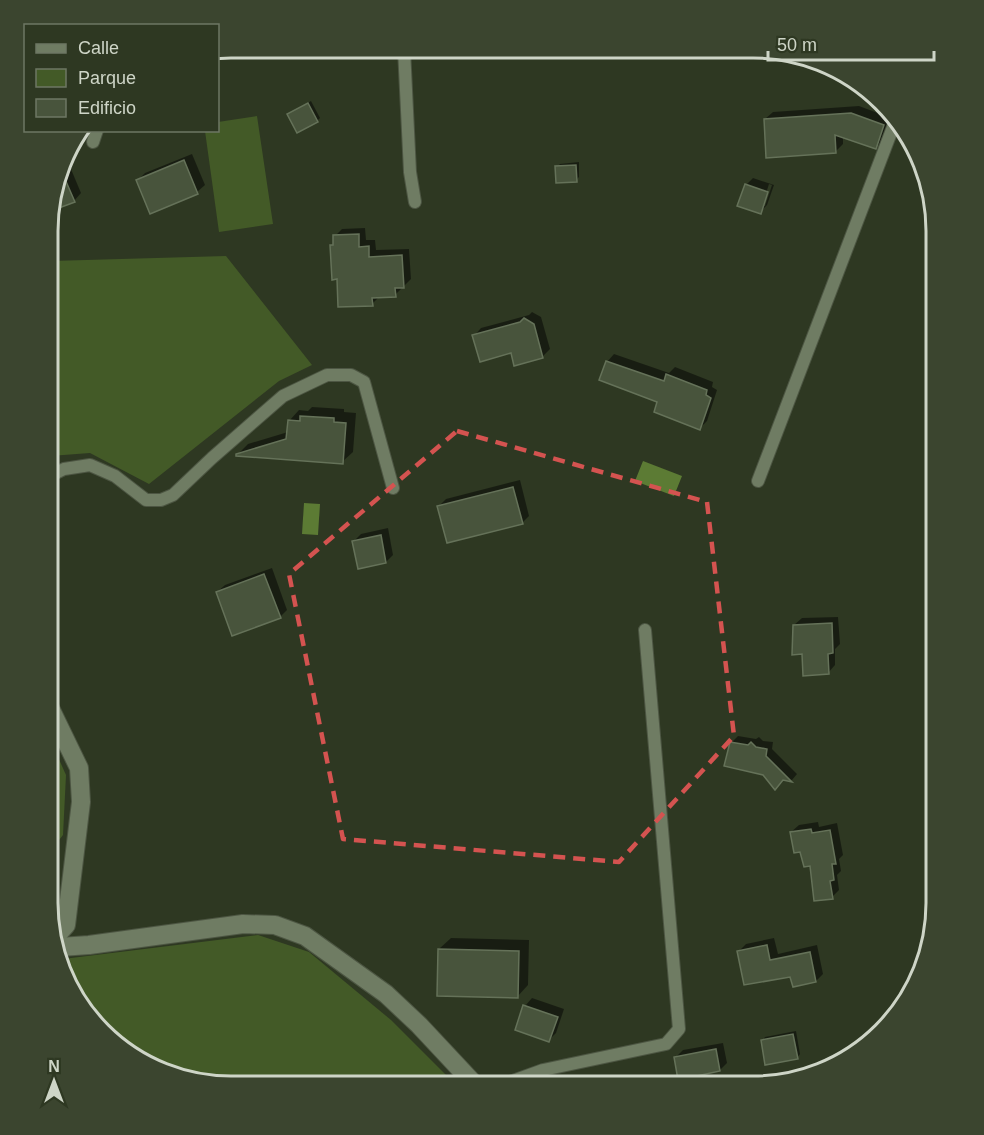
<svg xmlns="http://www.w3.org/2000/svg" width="984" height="1135" font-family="Arial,sans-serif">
<rect width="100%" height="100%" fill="#2e3822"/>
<g fill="#435a27">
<path d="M257,116L273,224L219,232L205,131L218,130V122Z"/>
<path d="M226,256L312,365L279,381L149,484L90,453L50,456L51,261Z"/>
<path d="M49,737L66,775L63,835L48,854Z"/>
<path d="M258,935L309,952L391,1020L458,1087H220L140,1062L73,995L63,959Z"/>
</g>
<g fill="#5c7b34">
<path d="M643,461L682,476L674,496L635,481Z"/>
<path d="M304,503L320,504L318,535L302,534Z"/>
</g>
<g fill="#0007" fill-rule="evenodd">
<path d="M321,48H344L322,53Z"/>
<path d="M311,101L320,118L317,121L289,114Z"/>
<path d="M859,106L891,118L883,140L875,148L843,136V144L836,151L765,119L773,112Z"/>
<path d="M192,154L205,185L197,192L151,212L138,180L145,173Z"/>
<path d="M68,162L81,193L74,201L51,196L64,163Z"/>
<path d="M579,162V177L576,180L557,167L560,164Z"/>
<path d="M753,178L774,185L767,205L760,212L746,185ZM769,184L772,185L765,206H762Z"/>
<path d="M365,228L366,240H375L376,250L409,249L411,279L395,295L380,296L372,304L338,278L331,246L335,242V236L342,229Z"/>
<path d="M532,312L541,317L550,349L543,356L512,351L474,336L481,328L529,315Z"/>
<path d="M614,354L669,373L675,367L713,382L712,387L717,390L707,421L700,428L659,401L607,362Z"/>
<path d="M312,407L344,409V412L356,413L353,452L342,462L238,454L248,444L288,432L289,421L299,410L308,411Z"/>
<path d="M520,480L529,516L522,523L439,506L446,499Z"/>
<path d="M388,528L393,555L386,562L354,541L361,534Z"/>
<path d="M272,568L287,610L280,617L217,592L225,585Z"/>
<path d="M838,617L840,644L835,649V665L828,673L804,653L794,625L802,618Z"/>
<path d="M738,736L756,739L759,737L763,741L773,742L772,749L797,774L792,780L764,774L731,743Z"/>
<path d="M818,822L819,827L837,823L843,855L839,859L841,871L837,875L839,890L832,897L791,832L799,825Z"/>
<path d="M451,938L529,940L528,985L517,997L439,949Z"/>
<path d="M774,938L778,954L817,945L823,974L816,981L739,951L746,944Z"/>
<path d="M532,998L564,1009L556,1033L549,1040L517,1029L525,1006Z"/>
<path d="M796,1031L800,1054L797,1058L762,1041L765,1037Z"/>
<path d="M723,1043L727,1063L720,1070L675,1058L683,1050Z"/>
</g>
<g fill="#48543c" stroke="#657259" stroke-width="1.5">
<path d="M308,103L318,122L297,133L287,114Z"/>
<path d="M851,113L884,125L876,149L835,135L836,153L766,158L764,119Z"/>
<path d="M184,160L198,194L150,214L136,180Z"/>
<path d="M576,165L577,182L556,183L555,166Z"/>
<path d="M61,170L75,202L51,211V196Z"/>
<path d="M745,184L768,192L761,214L737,206Z"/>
<path d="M359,234V247L369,246V257L402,255L404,288H395L396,297L372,298L373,306L338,307L337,279L332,280L330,245H333V235Z"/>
<path d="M524,318L534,324L543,358L514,366L511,353L480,362L472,335L520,322Z"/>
<path d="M606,361L664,381L666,374L707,390L706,395L711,398L700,430L654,412L657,402L599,380Z"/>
<path d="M300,416L334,418V422L346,423L343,464L236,456V454L286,439L288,420L300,421Z"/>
<path d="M513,487L523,524L447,543L437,506Z"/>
<path d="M381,535L386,563L358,569L352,541Z"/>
<path d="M264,574L281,618L232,636L216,592Z"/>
<path d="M832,623L833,653L828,654L829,674L803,676L802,654L792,655L793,625Z"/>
<path d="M730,742L748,745L751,742L756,747L767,749L766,756L792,782L783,780L775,790L763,775L724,766Z"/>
<path d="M811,829L812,833L830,830L836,864H832L834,880L830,881L833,899L814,901L810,866L804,867L800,852L794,853L790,832Z"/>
<path d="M767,945L770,960L810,952L816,982L793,987L790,977L744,985L737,951Z"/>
<path d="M438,949L519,951L518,998L437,996Z"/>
<path d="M523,1005L558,1017L549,1042L515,1030Z"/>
<path d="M793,1034L798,1059L765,1065L761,1040Z"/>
<path d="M716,1049L720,1071L678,1080L674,1057Z"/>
</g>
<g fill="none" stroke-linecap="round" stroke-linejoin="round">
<g stroke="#4d5643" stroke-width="14">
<g id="lane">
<path d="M404,49L410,172L415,202"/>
<path d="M93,142L97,130"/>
<path d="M50,476L64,469L90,465L115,476L146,500H161L173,495L212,458L283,396L327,375H351L364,382L393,488"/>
<path d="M758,481L895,122"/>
<path d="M496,1087L543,1070L666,1044L679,1029L645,630"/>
</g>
</g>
<g stroke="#4d5643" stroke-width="20">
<g id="street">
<path d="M49,706L79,768L81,802L66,925L57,935"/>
<path d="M60,947L89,945L243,924L275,925L305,936L386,994L419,1025L477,1087"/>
</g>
</g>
<use href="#lane" stroke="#6f7c63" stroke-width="12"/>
<use href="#street" stroke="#6f7c63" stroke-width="18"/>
</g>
<path fill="none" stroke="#d45350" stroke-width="4.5" stroke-dasharray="12 8" stroke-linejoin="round" d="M457,431L707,502L734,736L619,862L343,839L289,574Z"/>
<path d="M0 0H984V1135H0ZM231 58H753A173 173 0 0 1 926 231V903A173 173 0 0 1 753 1076H231A173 173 0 0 1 58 903V231A173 173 0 0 1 231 58Z" fill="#3b452f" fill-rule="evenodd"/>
<path fill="none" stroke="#ced5c7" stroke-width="3" d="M231 58H753A173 173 0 0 1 926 231V903A173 173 0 0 1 753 1076H231A173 173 0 0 1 58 903V231A173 173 0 0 1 231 58Z"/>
<rect x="24" y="24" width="195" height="108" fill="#2e3822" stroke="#6e7764" stroke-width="1.5"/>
<rect x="36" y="44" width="30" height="9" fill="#6f7c63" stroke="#6e7764" stroke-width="1.5"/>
<text x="78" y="54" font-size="18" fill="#ced5c7">Calle</text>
<rect x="36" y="69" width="30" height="18" fill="#435a27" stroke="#6e7764" stroke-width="1.5"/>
<text x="78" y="84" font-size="18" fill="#ced5c7">Parque</text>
<rect x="36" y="99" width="30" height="18" fill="#48543c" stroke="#6e7764" stroke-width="1.5"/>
<text x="78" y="114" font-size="18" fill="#ced5c7">Edificio</text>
<g transform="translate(54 1081)" stroke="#2e3822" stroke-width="4.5" paint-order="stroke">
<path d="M0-4.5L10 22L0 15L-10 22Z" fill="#ced5c7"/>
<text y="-9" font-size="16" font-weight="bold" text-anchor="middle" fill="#ced5c7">N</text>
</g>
<path d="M768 51v9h166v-9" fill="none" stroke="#ced5c7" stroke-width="3"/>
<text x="777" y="51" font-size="18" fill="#ced5c7" stroke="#2e3822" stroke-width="4.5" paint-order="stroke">50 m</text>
</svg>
